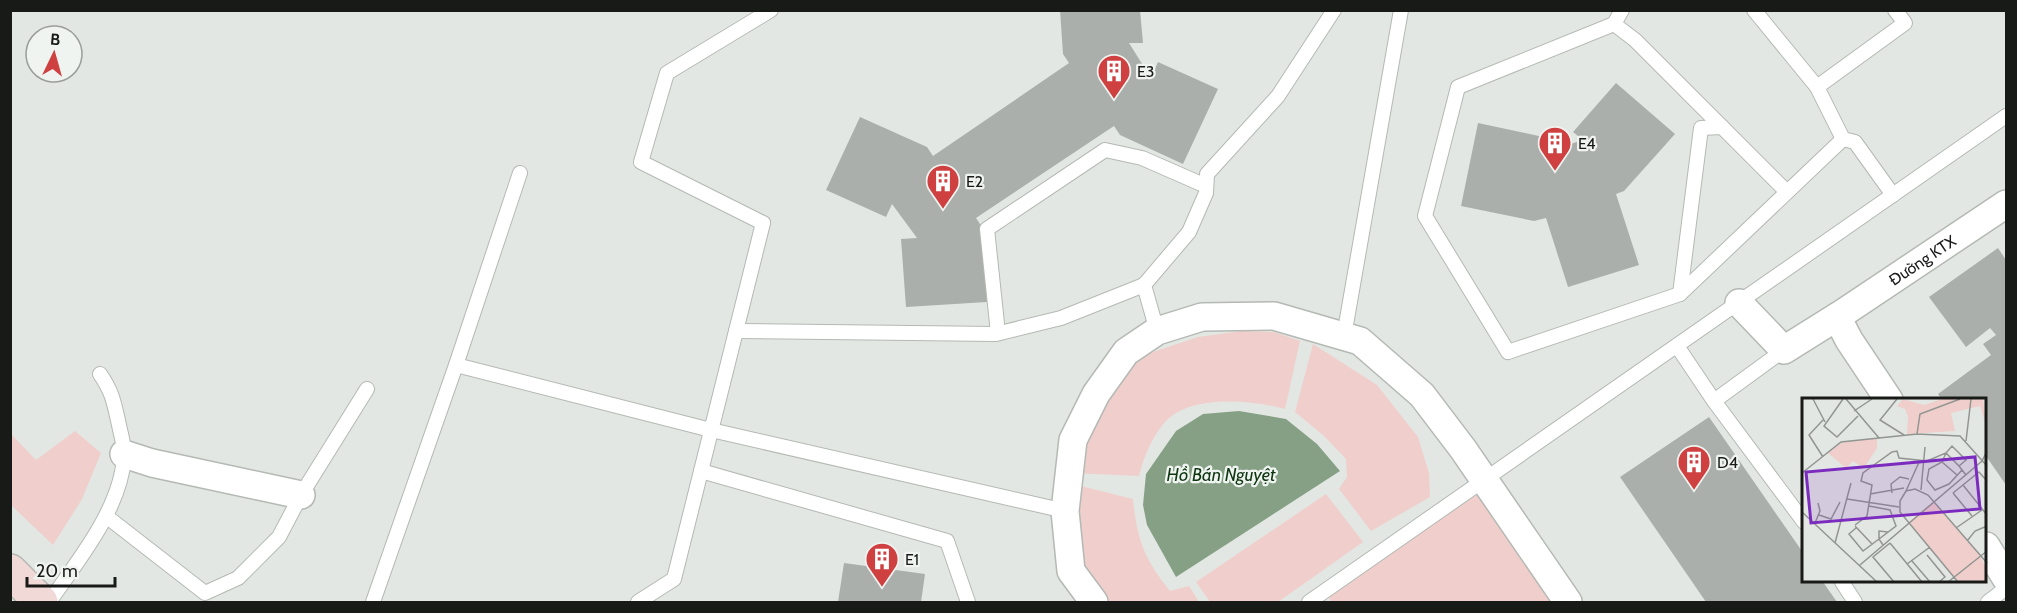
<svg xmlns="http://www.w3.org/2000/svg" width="2017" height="613" font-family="Cabin,sans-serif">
<rect width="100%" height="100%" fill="#e3e7e3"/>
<g fill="#f0cecb">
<path d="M1242,331L1274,332L1300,341L1285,409C1253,400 1190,394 1165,422C1152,437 1144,456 1139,476L1071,473L1113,376L1153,352L1198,337Z"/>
<path d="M1313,344L1377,385L1418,437L1429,473L1430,497L1371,531L1339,489L1347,477L1346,459L1324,436L1295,412Z"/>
<path d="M75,431L101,453L82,499L53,545L11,505V434L36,460Z"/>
<path d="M1077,485L1133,499C1137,539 1144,559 1170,591L1189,586L1199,602H1106L1075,558Z"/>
<path d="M1473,489L1552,602H1332L1326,594Z"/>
<path d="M1326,494L1363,542L1278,602H1210L1196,582Z"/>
</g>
<path fill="#86a086" d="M1239,411L1286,419L1317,444L1340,471L1176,577L1147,525L1143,505L1146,474L1176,431L1203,414Z"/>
<g fill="#abafab">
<path d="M1060,10H1140L1143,43H1129L1151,78L1158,62L1218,89L1183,164L1120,135L1114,126L976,218L982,227L987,302L906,307L901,239L917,238L892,204L886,217L826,190L860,117L927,147L933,156L1069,63L1063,54Z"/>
<path d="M1616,83L1675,134L1624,191L1616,194L1639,265L1568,287L1546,218L1534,221L1461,206L1478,123L1548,138L1545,152L1583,140L1573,132Z"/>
<path d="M1998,248L2006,260V485L1986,456V400H1942L1938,394L1991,355L1983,344L1996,335L1990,328L1966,347L1929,297Z"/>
<path d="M1709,417L1804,554V582H1823L1837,602H1706L1620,477Z"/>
<path d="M844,563L925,574L921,602H838Z"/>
</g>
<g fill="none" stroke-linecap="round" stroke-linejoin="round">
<g stroke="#b4b9b4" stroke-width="16">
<g id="lane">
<path d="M1622,10L1614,24L1458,87L1425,216L1508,352L1680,294L1843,139"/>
<path d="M1754,10L1817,87"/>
<path d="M1614,24L1635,40L1786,191"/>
<path d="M1893,195L1855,142L1843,139L1817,87L1905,23L1895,10"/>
<path d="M1680,294L1701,128L1722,127"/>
<path d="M736,331L996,334L1061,318L1144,285"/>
<path d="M1157,331L1144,285L1189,232L1206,193L1207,174L1278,96L1334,10"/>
<path d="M998,333L987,229L1105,150L1142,158L1206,186"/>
<path d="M1344,336L1401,10"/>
<path d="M1677,346L1714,401L1804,522"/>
<path d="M456,365L711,430L1065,511"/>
<path d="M1714,401L1784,350"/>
<path d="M701,471L947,541L968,602"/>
<path d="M106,516L205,593L238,578L279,537L301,495L367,389"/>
<path d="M1842,582L1855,602"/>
<path d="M49,602C78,561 121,508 124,457C125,447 121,435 119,425C114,403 113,393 100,374"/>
<path d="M373,602L456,365L520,173"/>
<path d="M638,602L674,579L763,223L641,162L667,73L771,10"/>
<path d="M1309,602L2006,116"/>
<path d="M1988,602L2006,588"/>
</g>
</g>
<g stroke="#b4b9b4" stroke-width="30">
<g id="street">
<path id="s1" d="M1739,303L1784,350L1843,313L2006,204"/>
<path d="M1837,317L1849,340L1889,400"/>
<path d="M124,454L152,463L301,495"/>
<path d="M1986,546L2006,578"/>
<path d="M1094,602L1071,571L1065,511L1073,440L1096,394L1126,352L1157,331L1202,317L1274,316L1360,341L1422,395L1463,449L1568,602"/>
</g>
</g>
<g stroke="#b4b9b4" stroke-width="36">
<path id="secondary" d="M10,571L41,602"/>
</g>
<use href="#lane" stroke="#fff" stroke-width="14"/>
<use href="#street" stroke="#fff" stroke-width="27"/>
<use href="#secondary" stroke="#f1d9d7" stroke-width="33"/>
</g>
<defs>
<g id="building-pin" transform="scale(1.725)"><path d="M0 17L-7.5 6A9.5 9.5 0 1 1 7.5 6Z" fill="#cf4041" stroke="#f0f4f0"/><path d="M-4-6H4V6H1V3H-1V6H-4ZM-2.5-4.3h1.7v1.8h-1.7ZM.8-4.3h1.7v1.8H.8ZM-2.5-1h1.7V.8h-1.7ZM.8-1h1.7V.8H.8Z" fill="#fff"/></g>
</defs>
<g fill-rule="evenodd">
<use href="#building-pin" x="1114" y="71"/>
<use href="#building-pin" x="1555" y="143"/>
<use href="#building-pin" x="943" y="181"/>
<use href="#building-pin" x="1694" y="462"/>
<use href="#building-pin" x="882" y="559"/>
</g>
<g text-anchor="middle" stroke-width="4.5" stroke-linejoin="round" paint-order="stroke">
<g font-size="16" fill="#181a18" stroke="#f0f4f0" text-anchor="start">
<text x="1137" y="77">E3</text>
<text x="1578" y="149">E4</text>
<text x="966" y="187">E2</text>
<text x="1717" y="468">D4</text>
<text x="905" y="565">E1</text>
</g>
<g font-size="16" fill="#181a18" stroke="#f0f4f0">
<text dy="6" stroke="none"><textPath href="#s1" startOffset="230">Đường KTX</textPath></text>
</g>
<g font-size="18" font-style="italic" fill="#0d3611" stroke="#f0f4f0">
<text x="1221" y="481">Hồ Bán Nguyệt</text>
</g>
</g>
<g transform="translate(1802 398)">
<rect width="184" height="184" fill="#e3e7e3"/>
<path d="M101,1L122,7L140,1H181L184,27L178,8L149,15L153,33L105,36L106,18L103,11L95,8ZM75,40V50L62,70L51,63L44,70L26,55L39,45ZM131,104L178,158L184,170V184H159L152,179L107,124Z" fill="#f0cecb"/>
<path fill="none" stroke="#929592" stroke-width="1.5" d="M11,1L23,24M41,1L22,28L35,39L56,18M44,1L77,40M95,1L78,22L102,37M52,13L70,1M115,36L118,16L158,1M164,43L169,1M21,59L7,37L21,22M140,64L155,77M157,68L144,55L140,64L127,71L125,82L133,92L147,86L160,72M0,75L39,44L115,36L158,38L185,68M161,87L185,117M119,92L123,49M104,93L118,62M90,95L89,86L98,79L107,81M151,95L177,74L185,83M151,95L170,118M68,96L102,90M45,101L97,109M67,108L88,112L94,128L77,141V133L86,134M0,114L75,184M17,117L29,121L38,104M13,125L18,113L16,105M53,127L65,118L70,87L59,83L61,75L90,54L95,53L97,60L125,63L144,55L150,48L164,62L157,68L164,77M53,128L70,146M54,130L47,136L61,153L77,141L81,147M154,130L180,112M165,143L173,133L185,128M33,145L49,85M88,145L71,159L92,184M88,145L120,184M125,157L143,179L137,184M110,163L128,184M105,166L128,149M58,167L180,63L185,53M146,184L185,153M156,184L98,114V103L104,93L113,91L126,97L185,165"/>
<path fill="#7b2cbf" fill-opacity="0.15" stroke="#7b2cbf" stroke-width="3" d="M173,59L178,111L9,125L4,74Z"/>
<rect width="184" height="184" fill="none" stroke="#181a18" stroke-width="3"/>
</g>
<rect width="2017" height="613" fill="none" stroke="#181a18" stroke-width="24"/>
<g transform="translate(54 54) rotate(5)"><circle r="28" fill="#f0f4f0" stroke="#9a9d9a" stroke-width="1.5"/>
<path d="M0-4.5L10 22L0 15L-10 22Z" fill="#cf4041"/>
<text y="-9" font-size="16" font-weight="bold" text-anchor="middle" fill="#181a18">B</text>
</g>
<path d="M27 577v9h88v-9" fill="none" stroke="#181a18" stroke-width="3"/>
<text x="36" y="577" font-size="18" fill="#181a18" stroke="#f0f4f0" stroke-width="4.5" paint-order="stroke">20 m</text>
</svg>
